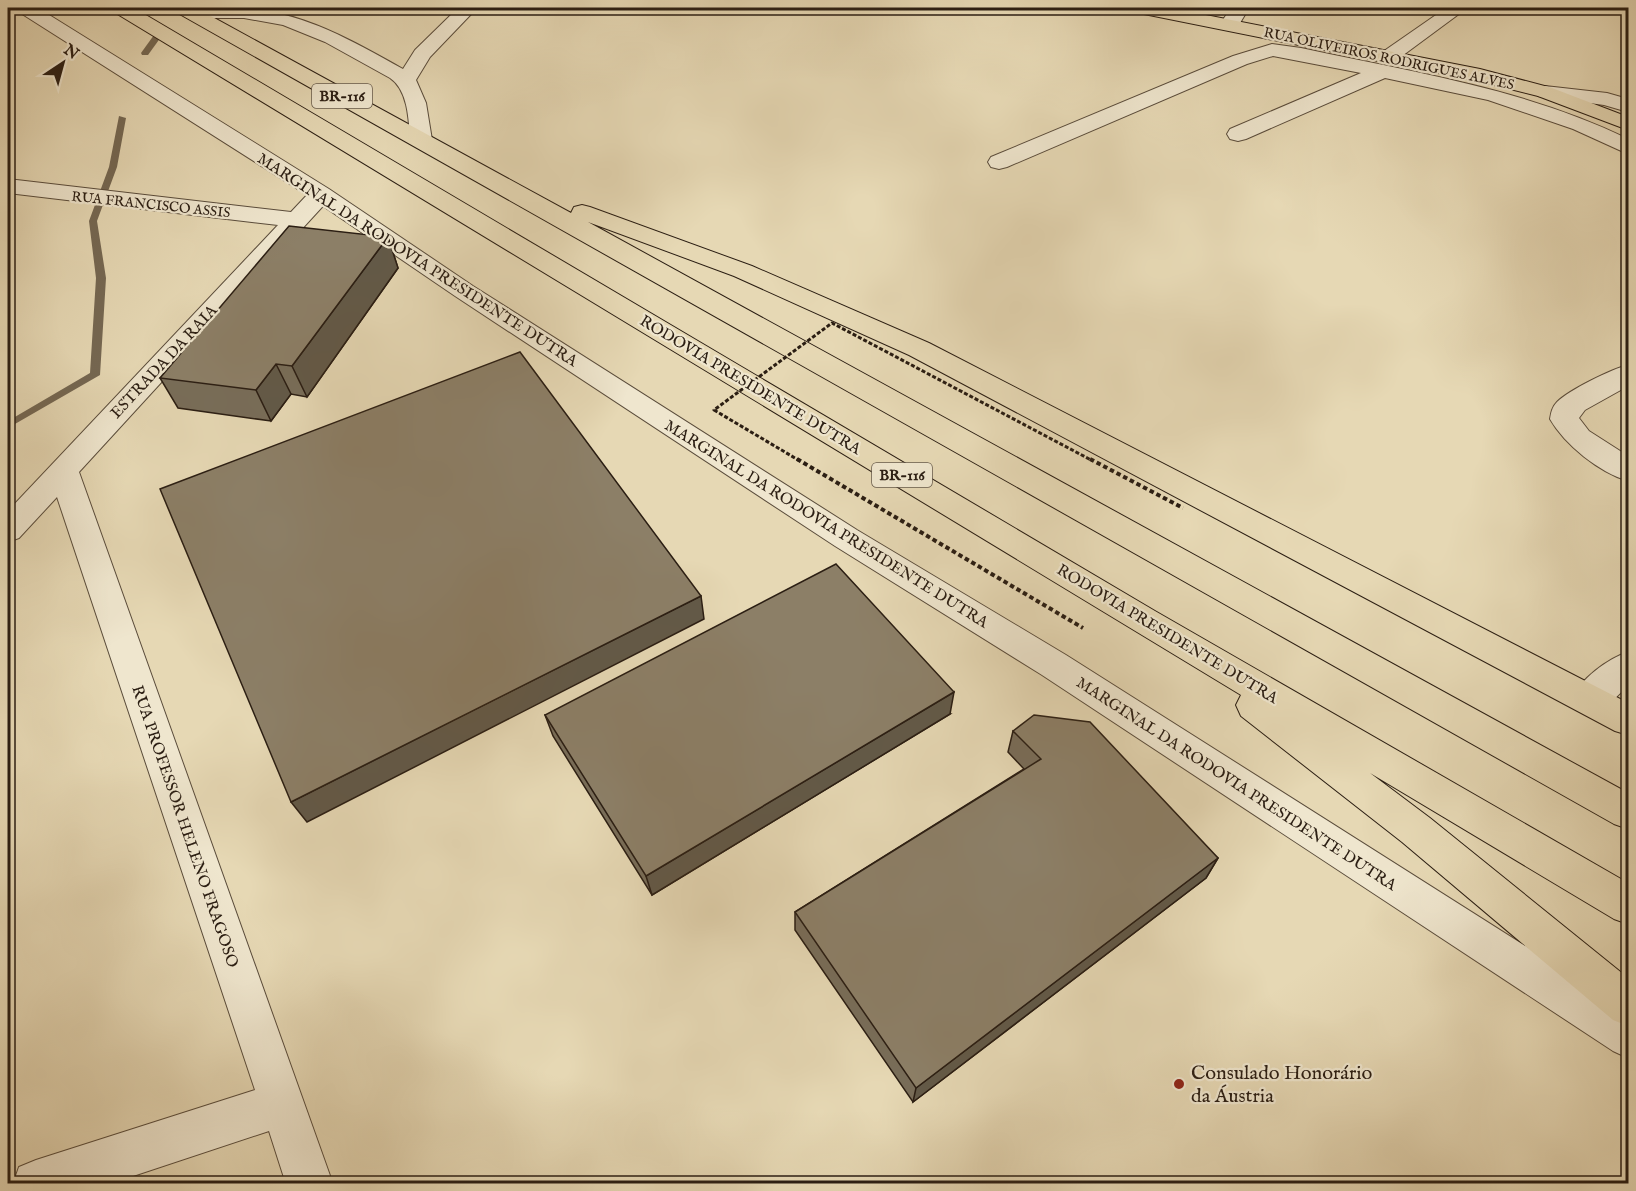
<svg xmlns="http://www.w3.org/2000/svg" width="1636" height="1191" font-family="'IM FELL English',serif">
<rect width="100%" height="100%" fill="#e6d8b4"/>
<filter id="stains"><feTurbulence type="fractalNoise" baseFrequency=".00333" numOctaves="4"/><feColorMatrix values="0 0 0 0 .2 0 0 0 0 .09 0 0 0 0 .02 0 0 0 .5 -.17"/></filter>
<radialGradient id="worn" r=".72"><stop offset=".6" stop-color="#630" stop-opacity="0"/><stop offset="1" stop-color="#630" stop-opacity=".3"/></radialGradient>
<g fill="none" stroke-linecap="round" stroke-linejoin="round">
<g fill="#756853" fill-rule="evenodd">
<path d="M154,35L161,37L148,55H142L141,53Z"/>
<path d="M119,116L126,118L117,167L97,221L106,278L100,375L8,428V421L90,373L96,278L89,221L109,167Z"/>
</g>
<g stroke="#5a4c3b" stroke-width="2">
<g id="minor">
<path d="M17,8H38L329,189L473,286L857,530L1066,655L1628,1011V1058L1613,1051L1042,675L835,546L455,296L323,206L79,472L333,1184H286L269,1131L109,1184H13L19,1167L36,1160L255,1090L57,497L19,538L8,542V511L278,225L8,193V179L291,212L307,195L19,12Z"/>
<path d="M194,8C281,1 330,28 403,69L415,50L458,8H477L430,57L416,80L426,103L432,140L429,145L421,147L413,145L410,140C409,120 408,90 390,78L325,42L283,25L244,18H187L184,14L187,10Z"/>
<path d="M1231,8H1249L1237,28H1223L1220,24Z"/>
<path d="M1446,8H1467L1398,59H1384L1381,55L1384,51Z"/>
<path d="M1272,44L1301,48C1412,72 1526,89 1628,139V154L1573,129L1488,100L1385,78L1246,139L1238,141L1230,139L1227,134L1230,129L1361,73L1273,56L1247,64L1007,167L999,169L991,167L988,162L991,157L1233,56Z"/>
<path d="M1545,86L1607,93L1628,99V112L1604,105L1538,96L1535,92L1538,88Z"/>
<path d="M1628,365V386L1585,410L1579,418L1589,431L1628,456V481C1599,472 1565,445 1550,419C1551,413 1552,407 1557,402C1569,390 1612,369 1628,365Z"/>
<path d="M1628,652V686C1611,701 1601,718 1576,709L1571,699C1581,679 1607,659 1628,652Z"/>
</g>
</g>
<g stroke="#2b1e13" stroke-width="2">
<path id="major" d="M1135,8H1170L1480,69L1552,88L1628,117V130L1538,96L1478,81L1144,14L1137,12Z"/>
</g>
<g stroke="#2b1e13" stroke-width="2">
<g id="highway">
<path d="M112,8H134L1155,611L1628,883V924L1614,919L1370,773L1430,818L1628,978V1026L1613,1020L1402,842L1241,716L1236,705L1241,695L114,12Z"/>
<path d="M174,8H196L571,213L574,207L582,205L590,207L752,266L929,343L1628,703V735L1615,731L909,355L734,276L588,222L1628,793V829L1614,824L176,12Z"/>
</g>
</g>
<use href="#minor" fill="#efe6ce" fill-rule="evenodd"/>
<use href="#major" fill="#e6d8b4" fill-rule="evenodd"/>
<use href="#highway" fill="#e6d8b4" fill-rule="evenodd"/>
<path stroke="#2b1e13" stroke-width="3" stroke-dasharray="4 2" stroke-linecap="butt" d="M800,461L714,410L832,323L1093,461"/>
<g stroke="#2b1e13" stroke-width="4" stroke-dasharray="4.5 3" stroke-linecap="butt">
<path d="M797,459L1083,628"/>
<path d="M1090,459L1183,508"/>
</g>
</g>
<g fill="#786d59" stroke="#2b1e13" stroke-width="1.5">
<path d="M388,237L398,268L307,397L291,394L271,421L178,408L160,378Z"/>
<path d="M950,714L652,895L553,736L545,715Z"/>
<path d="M1013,731L1218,858L1206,878L913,1102L795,930V912L1024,769L1008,752Z"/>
</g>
<g fill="#625948" stroke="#2b1e13" stroke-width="1.5">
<path d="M388,237L398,268L307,397L292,366Z"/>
<path d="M276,364L291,394L271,421L256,390Z"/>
<path d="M701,596L704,619L307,822L291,802Z"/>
<path d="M954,692L950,714L652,895L646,876Z"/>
<path d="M1218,858L1206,878L913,1102L916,1088Z"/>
</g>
<g fill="#8c7f67" stroke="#2b1e13" stroke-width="1.5">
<path d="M289,226L388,237L292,366L276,364L256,390L160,378Z"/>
<path d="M520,352L701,596L291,802L160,489Z"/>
<path d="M836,564L954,692L646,876L545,715Z"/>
<path d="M1034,715L1090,722L1218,858L916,1088L795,912L1041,759L1013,731Z"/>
</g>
<circle fill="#8f2418" stroke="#efe6ce" stroke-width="2" cx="1179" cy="1084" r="6"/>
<g text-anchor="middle" stroke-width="4.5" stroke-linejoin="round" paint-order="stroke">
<g font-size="14" fill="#2b1e13" stroke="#efe6ce">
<text transform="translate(1389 58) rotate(12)" y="5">RUA OLIVEIROS RODRIGUES ALVES</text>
<text transform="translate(151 204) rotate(6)" y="5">RUA FRANCISCO ASSIS</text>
</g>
<g fill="#efe6ce" stroke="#665a4b" stroke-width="1.5">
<rect x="312" y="84" width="60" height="24" rx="4.5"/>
<rect x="872" y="463" width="60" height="24" rx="4.5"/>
</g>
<g font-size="15" font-weight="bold" fill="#2b1e13">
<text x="342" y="101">BR-116</text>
<text x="902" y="480">BR-116</text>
</g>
<g font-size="16" fill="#2b1e13" stroke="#efe6ce">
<text transform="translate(418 259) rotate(33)" y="6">MARGINAL DA RODOVIA PRESIDENTE DUTRA</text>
<text transform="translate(163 361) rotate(-47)" y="6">ESTRADA DA RAIA</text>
<text transform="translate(751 384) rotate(31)" y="6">RODOVIA PRESIDENTE DUTRA</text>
<text transform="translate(827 523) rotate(32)" y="6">MARGINAL DA RODOVIA PRESIDENTE DUTRA</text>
<text transform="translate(1168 633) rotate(31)" y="6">RODOVIA PRESIDENTE DUTRA</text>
<text transform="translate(1237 783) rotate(33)" y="6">MARGINAL DA RODOVIA PRESIDENTE DUTRA</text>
<text transform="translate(186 826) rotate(71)" y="6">RUA PROFESSOR HELENO FRAGOSO</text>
</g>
<g font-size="20" fill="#2b1e13" stroke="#efe6ce" text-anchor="start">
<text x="1191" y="1079">Consulado Honorário<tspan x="1191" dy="23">da Áustria</tspan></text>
</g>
</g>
<rect width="1636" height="1191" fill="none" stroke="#e6d8b4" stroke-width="30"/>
<rect x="9" y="9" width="1618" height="1173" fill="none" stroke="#2b1e13" stroke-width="3"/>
<rect x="15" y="15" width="1606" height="1161" fill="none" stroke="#2b1e13" stroke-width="1.5"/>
<g transform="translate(63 63) rotate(36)" stroke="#efe6ce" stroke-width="4.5" paint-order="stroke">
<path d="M0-4.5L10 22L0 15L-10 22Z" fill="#2b1e13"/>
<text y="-9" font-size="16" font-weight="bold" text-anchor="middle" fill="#2b1e13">N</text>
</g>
<rect width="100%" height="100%" filter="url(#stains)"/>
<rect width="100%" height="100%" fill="url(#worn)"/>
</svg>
